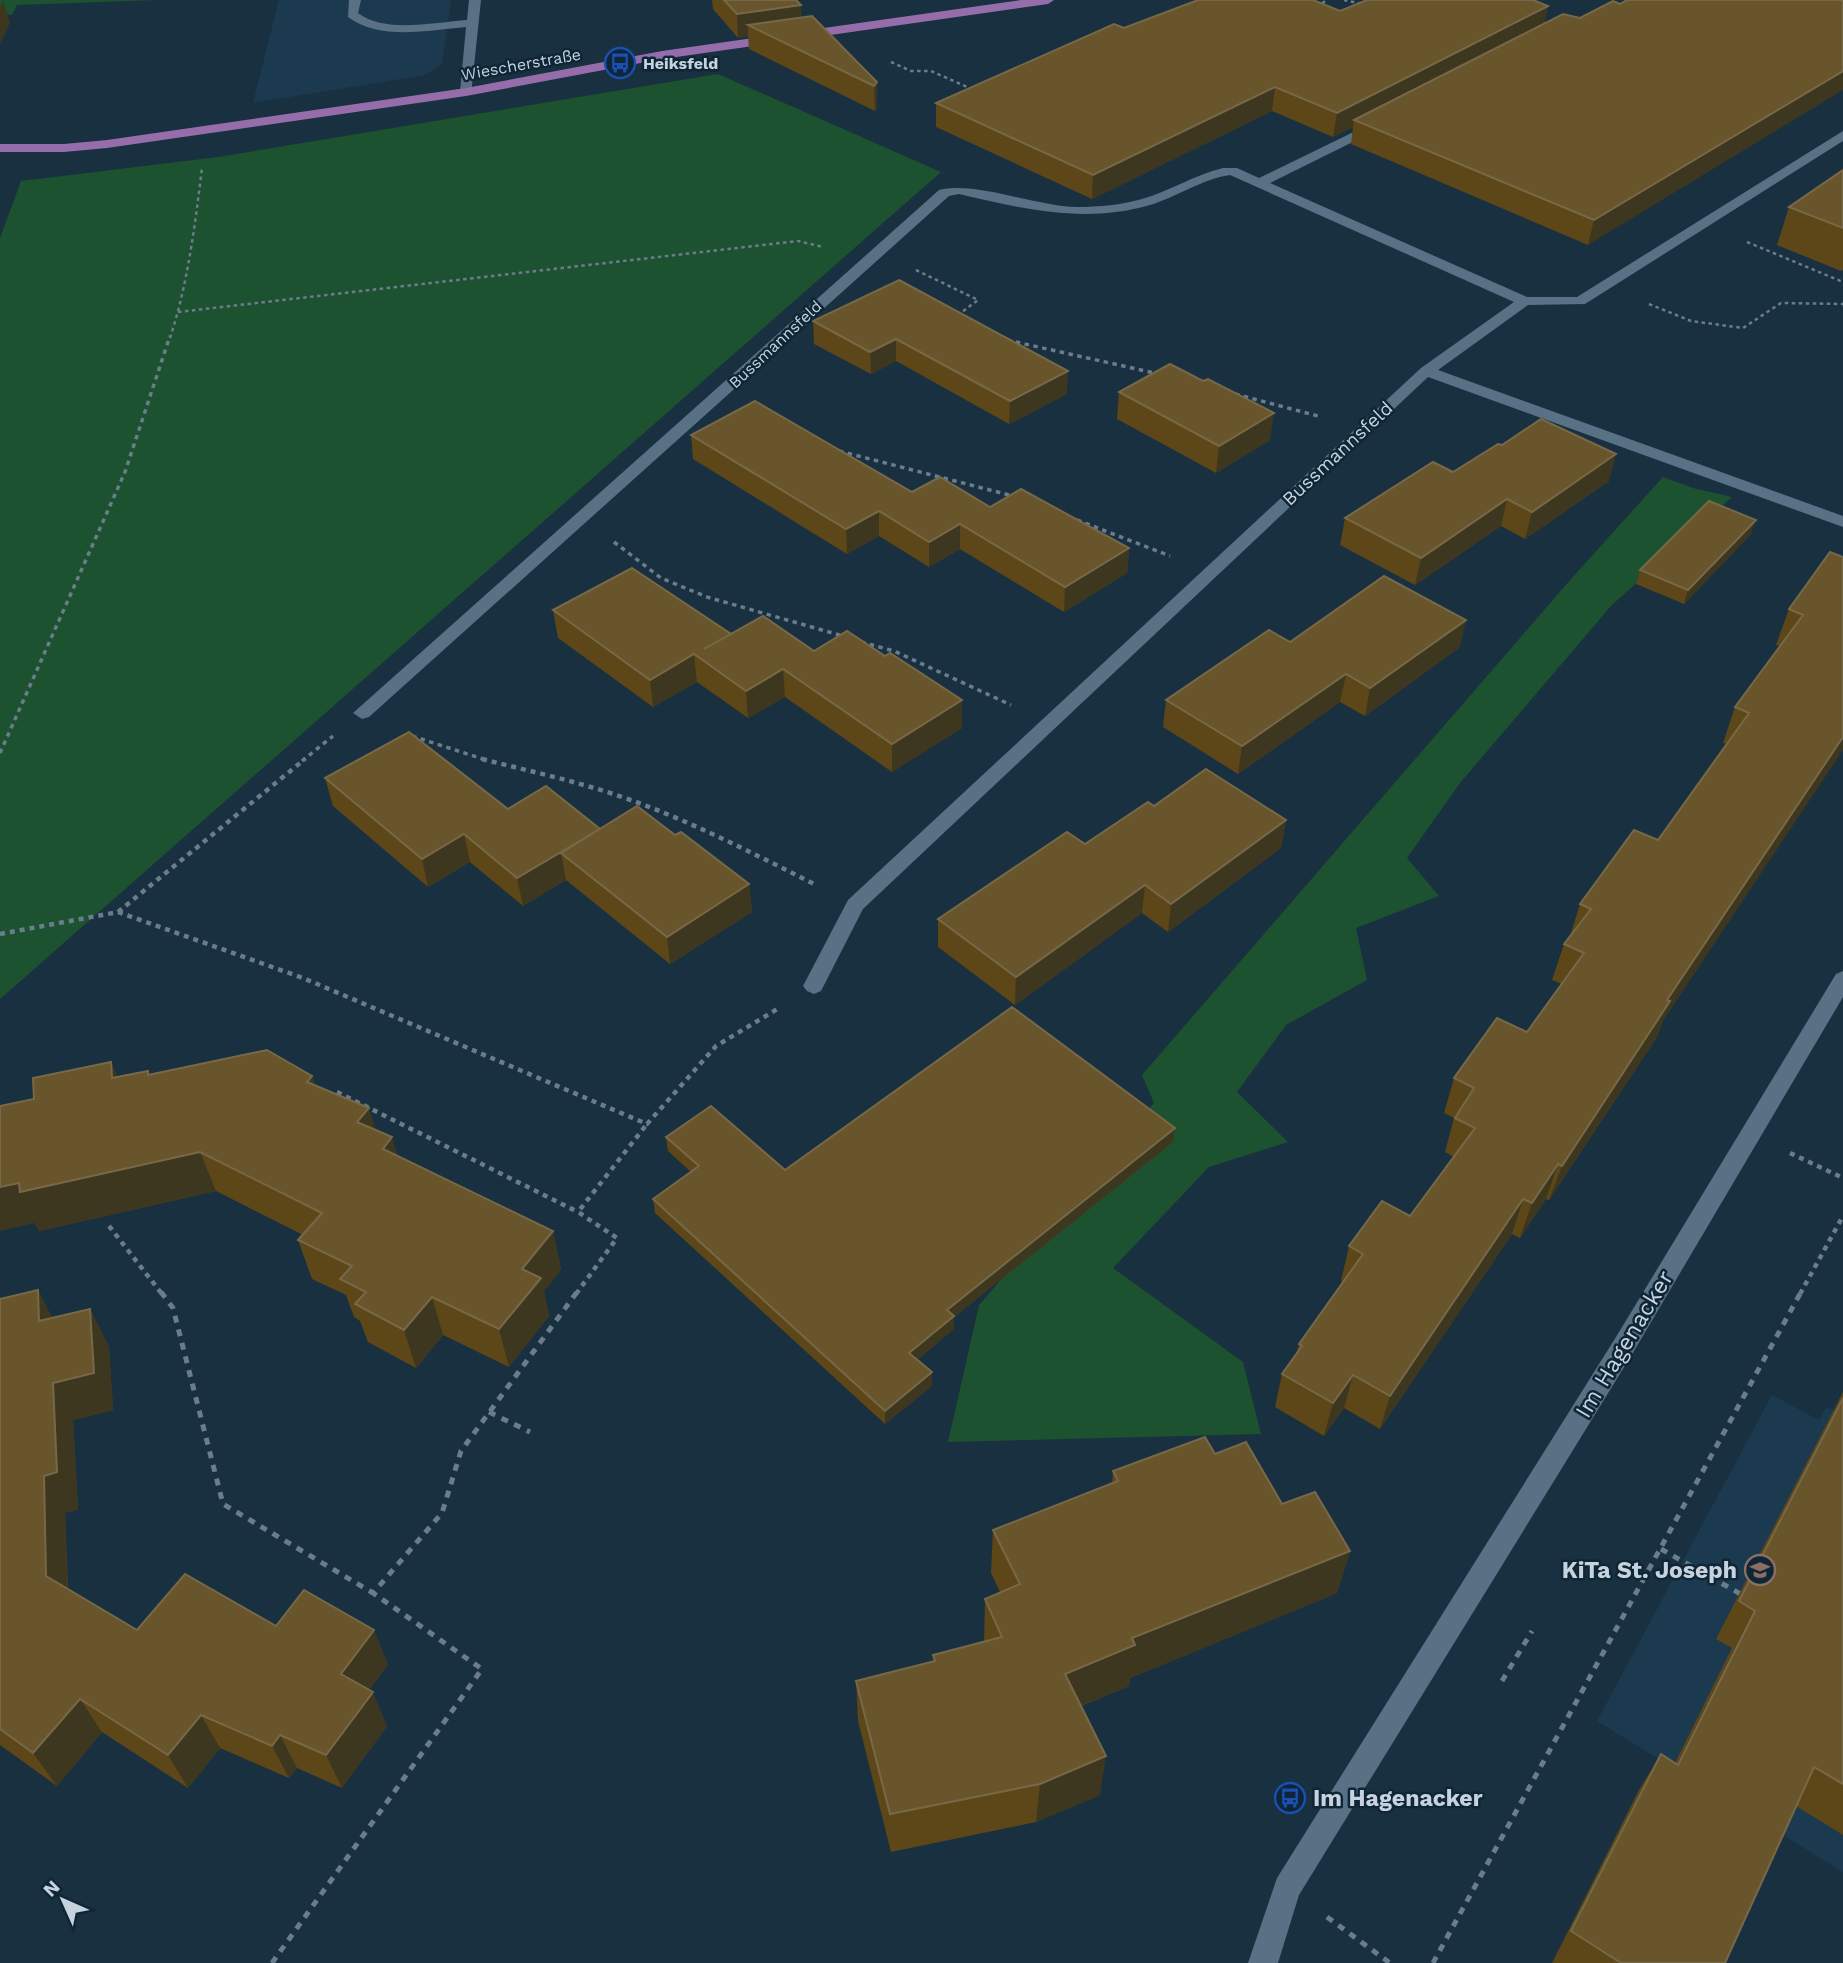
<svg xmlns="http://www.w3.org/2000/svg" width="1843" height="1963" font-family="'Work Sans',sans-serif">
<rect width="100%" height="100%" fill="#193041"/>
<g fill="#1c3a4f">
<path d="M279,0H451L442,64L425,75L253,103Z"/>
<path d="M1772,1395L1819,1420L1827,1407L1843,1415V1872L1597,1721Z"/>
</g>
<g fill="#1c522f">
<path d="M0,0H157L17,5L12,15L0,14Z"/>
<path d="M718,74L941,172L0,999V238L21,181L218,157Z"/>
<path d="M1663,477L1693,488L1732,497L1611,606L1460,783L1407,858L1439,896L1356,928L1367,980L1286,1025L1237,1092L1288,1142L1209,1167L1113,1268L1243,1362L1261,1434L948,1442L979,1305L1154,1103L1142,1075L1570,580Z"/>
</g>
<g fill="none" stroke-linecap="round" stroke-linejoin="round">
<g stroke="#6b7d8c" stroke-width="2.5" stroke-dasharray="3.5 3.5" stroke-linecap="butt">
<path d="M1344,0L1363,4"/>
<path d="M1322,3L1328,0"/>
<path d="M891,62L911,71H931L974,90"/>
<path d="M1747,242L1843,282"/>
<path d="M916,270L978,300L958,315"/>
<path d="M1649,304L1691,321L1743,328L1781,303L1843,304"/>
<path d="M178,312L798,241L823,247"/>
<path d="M170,338C188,283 195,225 202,168"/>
</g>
<g stroke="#6b7d8c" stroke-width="3.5" stroke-dasharray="4.5 4.5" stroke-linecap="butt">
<path d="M1007,340L1159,374"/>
<path d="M1235,394L1318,416"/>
<path d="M839,451L1013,496"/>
<path d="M1077,520L1170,556"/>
<path d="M614,542L661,578L707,597L843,636"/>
<path d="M861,642L894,651L1011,705"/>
<path d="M412,736L489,761"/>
<path d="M0,753L125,472L170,336"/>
<path d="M302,761L333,736"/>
</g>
<g stroke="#6b7d8c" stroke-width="4.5" stroke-dasharray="5 5" stroke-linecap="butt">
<path d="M482,759C529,771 576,781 622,797C689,820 752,853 816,885"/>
<path d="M118,912L305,759"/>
<path d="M0,934L118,912L303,978L647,1124L716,1046L779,1008"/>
<path d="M337,1092L578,1212"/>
<path d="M1790,1153L1843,1178"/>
<path d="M109,1226L162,1294"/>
<path d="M576,1294L617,1238L578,1212L647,1124"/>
<path d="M1800,1294L1843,1216"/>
</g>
<g stroke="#6b7d8c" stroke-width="5" stroke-dasharray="7 7" stroke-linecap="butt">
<path d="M161,1292L173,1308L223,1504L373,1593"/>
<path d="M489,1412L530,1432"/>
<path d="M1661,1549L1744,1596"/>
<path d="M1502,1681L1532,1631"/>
<path d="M1327,1917L1390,1963"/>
<path d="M272,1963L482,1669L373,1593L442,1513L461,1451L577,1292"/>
<path d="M1433,1963L1801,1292"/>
</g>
<g fill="#587184" fill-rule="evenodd">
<path d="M349,0H361L358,13C386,34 435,22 467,20L469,0H481L471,95H461L460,92L466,27C429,30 380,41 348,17Z"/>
<path d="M1376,121L1383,125L1381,128L1270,183L1527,297H1577L1843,131V141L1585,304L1528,305L1438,370L1843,516V527L1428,377L863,909L821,991L814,994L807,991L803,986L848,900L1421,368L1514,302L1230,175C1202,179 1177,197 1150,205C1085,224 1023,209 959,194L949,196L369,717L362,719L353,713L939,190C976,181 1034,206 1077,207C1099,207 1121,205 1142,199C1170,191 1194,175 1223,168H1237L1259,178Z"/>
<path d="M1843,971V997L1634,1351L1299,1895L1278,1963H1248L1277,1878L1616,1337L1836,974Z"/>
</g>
<path fill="#956daa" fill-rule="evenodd" d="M1021,0H1054L1048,4L662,59L466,96L107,148L64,152H0V144H64L107,140L466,88L662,51Z"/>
</g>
<g fill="#5d4617">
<path d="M712,0H796L801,18L877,82V107L875,111L749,49L748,36L738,38L713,9Z"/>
<path d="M1843,0L1588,245L1351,144L1353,127L1333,137L1272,111L1092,199L936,127V103L1124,28L1340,11L1548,6L1544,24L1580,18L1620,4Z"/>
<path d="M1843,170V270L1841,271L1777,245L1789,207Z"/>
<path d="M899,280L1067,394L1009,424L896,361L871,374L814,344L813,321Z"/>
<path d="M1119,392L1270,440L1216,473L1117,419Z"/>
<path d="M691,435L912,492L990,507L1129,548L1127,573L1064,612L960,549L929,567L879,536L847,554L693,459Z"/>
<path d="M1453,472L1609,481L1525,539L1501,526L1415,585L1340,545L1345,518Z"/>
<path d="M1751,534L1684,604L1636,584L1640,570Z"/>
<path d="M1830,552L1657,1037L1549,1200L1546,1199L1520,1238L1512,1234L1380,1429L1344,1408L1324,1436L1275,1407L1282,1374L1296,1354L1299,1344L1343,1282L1341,1281L1349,1246L1410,1216L1454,1157L1445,1152L1454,1118L1444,1113L1454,1078L1527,1032L1562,984L1552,980L1564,944L1570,936L1580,904L1658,840L1727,744L1723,743L1735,707L1780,646L1776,645L1789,609Z"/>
<path d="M553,610L731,634L814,651L885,656L962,700V728L892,772L785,697L748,718L697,682L653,707L558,638Z"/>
<path d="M1290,642L1460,647L1365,716L1340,702L1238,774L1163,727L1166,700Z"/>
<path d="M325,778L508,809L600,829L675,835L749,884L752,912L670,964L566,880L523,906L470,862L428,887L333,806Z"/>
<path d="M1154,806L1286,820L1281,848L1168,932L1142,913L1015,1005L938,947V919L1085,844Z"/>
<path d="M111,1062L117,1077L148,1071L149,1075L312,1076L315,1085L375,1130L398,1157L553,1231L561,1270L544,1291L549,1316L509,1367L443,1335L416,1368L368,1342L360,1321L354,1317L346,1295L312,1279L298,1240L303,1235L216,1191L39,1231L35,1223L34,1099Z"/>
<path d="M666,1137L785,1170L1173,1142L954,1317V1329L917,1360L932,1386L885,1424L655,1213L653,1199L691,1172L668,1151Z"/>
<path d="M38,1290L52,1318L90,1309L109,1347L113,1410L73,1420L78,1509L65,1513L68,1589L137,1630L276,1626L388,1664L369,1690L387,1726L342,1788L297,1768L289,1778L220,1748L188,1788L102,1732L57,1786L0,1745V1299Z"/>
<path d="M1843,1392V1835L1796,1806L1725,1963H1552L1639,1790L1661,1754L1675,1763L1732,1648L1716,1639Z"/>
<path d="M1215,1454L1282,1504L1350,1551L1337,1593L1130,1678L1129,1686L1081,1706L1100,1795L1036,1822L891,1852L858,1721L856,1681L933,1662V1655L984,1642L985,1599L1000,1592L991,1573L993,1530L1112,1483L1113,1471Z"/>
</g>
<g fill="#3d371f">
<path d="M3,1L10,23L0,44V8Z"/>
<path d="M801,5L802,29L748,25V36L738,38L737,14Z"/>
<path d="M1548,6L1543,29L1354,120L1353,127L1333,137L1337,113Z"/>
<path d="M1843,71V90L1588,245L1594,220Z"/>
<path d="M877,82V107L875,111L874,86Z"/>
<path d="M1275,87L1272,111L1092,199L1093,175Z"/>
<path d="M896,339V361L871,374L870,352Z"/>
<path d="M1068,371L1067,394L1009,424L1010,401Z"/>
<path d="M1274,413L1270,440L1216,473L1219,446Z"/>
<path d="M1616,454L1609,481L1525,539L1532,512Z"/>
<path d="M1507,499L1501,526L1415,585L1421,558Z"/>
<path d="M879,511V536L847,554L846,529Z"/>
<path d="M1756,520L1751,534L1684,604L1688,590Z"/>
<path d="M960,524V549L929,567V542Z"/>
<path d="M1129,548L1127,573L1064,612L1065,587Z"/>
<path d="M1466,620L1460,647L1365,716L1370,688Z"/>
<path d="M694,654L697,682L653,707L650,680Z"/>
<path d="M783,669L785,697L748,718L746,691Z"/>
<path d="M1346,674L1340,702L1238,774L1242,746Z"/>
<path d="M962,700V728L892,772V744Z"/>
<path d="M1843,737V750L1661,1024L1657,1037L1549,1200L1562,1166L1667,1000Z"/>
<path d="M1286,820L1281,848L1168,932L1171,904Z"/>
<path d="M600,829L561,853L566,880L523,906L517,878Z"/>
<path d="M464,834L470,862L428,887L422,859Z"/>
<path d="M749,884L752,912L670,964L667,937Z"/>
<path d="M1145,885L1142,913L1015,1005L1016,977Z"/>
<path d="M111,1062L128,1102L112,1078Z"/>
<path d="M312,1076L325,1115L307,1082Z"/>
<path d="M369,1108L381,1148L357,1122Z"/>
<path d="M1175,1128L1173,1142L954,1317V1329L910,1366L909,1353L947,1310Z"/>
<path d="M392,1137L404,1177L383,1149Z"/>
<path d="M200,1152L216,1191L39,1231L35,1223L0,1231V1187L19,1183Z"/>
<path d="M1558,1164L1546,1199L1520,1238L1532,1203Z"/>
<path d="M1523,1199L1512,1234L1380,1429L1390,1396Z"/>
<path d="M553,1231L561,1270L544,1291L549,1316L509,1367L499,1329L522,1269Z"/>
<path d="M38,1290L58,1329L39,1321Z"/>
<path d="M432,1297L443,1335L416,1368L404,1330Z"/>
<path d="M90,1309L109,1347L113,1410L73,1420L78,1509L65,1513L68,1612L46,1576L44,1476L53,1383Z"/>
<path d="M932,1372V1386L885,1424V1411Z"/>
<path d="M1353,1375L1344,1408L1324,1436L1333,1403Z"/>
<path d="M1350,1551L1337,1593L1130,1678L1129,1686L1060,1714L1065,1674L1132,1638Z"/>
<path d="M374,1630L388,1664L356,1708L341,1674Z"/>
<path d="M373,1692L387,1726L342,1788L326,1755Z"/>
<path d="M80,1699L102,1732L57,1786L33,1753Z"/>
<path d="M201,1715L220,1748L188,1788L168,1755Z"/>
<path d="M280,1735L297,1768L289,1778L272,1746Z"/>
<path d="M1106,1756L1100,1795L1036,1822L1040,1784Z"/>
</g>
<g fill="#68552c" stroke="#776948" stroke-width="2">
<path d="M724,0H796L801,5L737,14Z"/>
<path d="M1198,0H1313L1340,11L1367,0H1533L1548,6L1337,113L1275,87L1093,175L936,103L1114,24L1124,28Z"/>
<path d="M1627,0H1843V71L1594,220L1354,120L1563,14L1580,18L1613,1L1620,4Z"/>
<path d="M812,16L877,82L874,86L748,25Z"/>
<path d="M1843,170V228L1789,207Z"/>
<path d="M899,280L1068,371L1010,401L896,339L870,352L813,321Z"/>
<path d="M1170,364L1203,381L1208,379L1274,413L1219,446L1119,392Z"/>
<path d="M755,401L912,492L940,477L990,507L1021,489L1129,548L1065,587L960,524L929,542L879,511L846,529L691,435Z"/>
<path d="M1541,419L1616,454L1532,512L1507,499L1421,558L1345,518L1433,462L1453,472L1498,444L1502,445Z"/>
<path d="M1709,501L1756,520L1688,590L1640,570Z"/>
<path d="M1830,552L1843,557V737L1667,1000L1670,1001L1562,1166L1558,1164L1532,1203L1523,1199L1390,1396L1353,1375L1333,1403L1282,1374L1302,1346L1299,1344L1363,1254L1349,1246L1382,1201L1410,1216L1475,1128L1455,1118L1474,1088L1454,1078L1497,1018L1527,1032L1584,953L1564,944L1591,909L1580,904L1634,830L1658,840L1749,713L1735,707L1803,615L1789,609Z"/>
<path d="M632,568L731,634L704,649L763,616L814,651L847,631L885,656L890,653L962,700L892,744L783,669L746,691L694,654L650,680L553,610Z"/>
<path d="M1384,576L1466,620L1370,688L1346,674L1242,746L1166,700L1269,630L1290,642Z"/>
<path d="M409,732L508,809L546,786L600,829L517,878L464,834L422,859L325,778Z"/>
<path d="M1206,769L1286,820L1171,904L1145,885L1016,977L938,919L1067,832L1085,844L1148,802L1154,806Z"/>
<path d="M637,806L675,835L681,832L749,884L667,937L561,853Z"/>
<path d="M1012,1007L1175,1128L947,1310L954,1316L909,1353L932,1372L885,1411L653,1199L699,1166L666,1137L711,1106L785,1170Z"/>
<path d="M267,1050L312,1076L307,1082L369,1108L357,1122L392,1137L383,1149L553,1231L522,1269L541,1278L499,1329L432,1297L404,1330L355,1304L366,1292L340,1279L352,1266L298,1240L322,1213L200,1152L20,1192L19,1183L0,1187V1106L34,1099L33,1078L111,1062L112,1078L148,1071V1075Z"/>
<path d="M38,1290L39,1321L90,1309L94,1373L53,1383L57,1472L44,1476L46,1576L137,1630L185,1574L276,1626L304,1590L374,1630L341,1674L373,1692L326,1755L280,1735L272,1746L201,1715L168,1755L80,1699L33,1753L0,1729V1299Z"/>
<path d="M1843,1398V1784L1814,1767L1725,1963H1621L1571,1931L1661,1754L1678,1765L1755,1611L1739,1601Z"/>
<path d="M1205,1437L1215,1454L1246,1442L1282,1504L1315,1492L1350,1551L1132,1638L1135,1645L1065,1674L1106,1756L1040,1784L890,1814L856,1681L935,1661L933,1655L1002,1637L985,1599L1020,1584L993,1530L1118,1481L1113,1471Z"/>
</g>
<defs>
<g id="bus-ring" transform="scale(1.575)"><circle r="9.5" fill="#0f2636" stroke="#1a4fb4" stroke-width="1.5"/><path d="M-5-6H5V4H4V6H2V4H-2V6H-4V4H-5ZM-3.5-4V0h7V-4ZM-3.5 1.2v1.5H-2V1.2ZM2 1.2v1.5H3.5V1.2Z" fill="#1a4fb4"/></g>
<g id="school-ring" transform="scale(1.575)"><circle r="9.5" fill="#0f2636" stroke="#8d6e63" stroke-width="1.5"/><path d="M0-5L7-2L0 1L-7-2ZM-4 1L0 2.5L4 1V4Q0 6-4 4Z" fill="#8d6e63"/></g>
</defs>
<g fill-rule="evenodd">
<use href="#bus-ring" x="620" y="63"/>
<use href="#school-ring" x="1760" y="1570"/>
<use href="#bus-ring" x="1290" y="1798"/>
</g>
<g text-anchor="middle" stroke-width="5" stroke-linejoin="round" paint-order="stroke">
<g font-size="16" font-weight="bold" fill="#c6d3de" stroke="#0f2636" text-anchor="start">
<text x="643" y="69">Heiksfeld</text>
</g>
<g font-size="16" fill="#c6d3de" stroke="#0f2636">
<text transform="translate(521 64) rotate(-10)" y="6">Wiescherstraße</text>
<text transform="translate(775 344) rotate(-43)" y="6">Bussmannsfeld</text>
</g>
<g font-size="19" fill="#c6d3de" stroke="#0f2636">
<text transform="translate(1337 453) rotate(-43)" y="7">Bussmannsfeld</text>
</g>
<g font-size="23" fill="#c6d3de" stroke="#0f2636">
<text transform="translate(1624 1344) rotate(-59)" y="8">Im Hagenacker</text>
</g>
<g font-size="23" font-weight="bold" fill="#c6d3de" stroke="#0f2636" text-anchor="end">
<text x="1737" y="1578">KiTa St. Joseph</text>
<text x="1313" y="1806" text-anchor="start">Im Hagenacker</text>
</g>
</g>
<g transform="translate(63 1900) rotate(315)" stroke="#0f2636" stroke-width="5" paint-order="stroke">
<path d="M0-5L12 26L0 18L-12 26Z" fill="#c6d3de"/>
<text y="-10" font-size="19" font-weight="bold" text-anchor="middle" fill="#c6d3de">N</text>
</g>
</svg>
